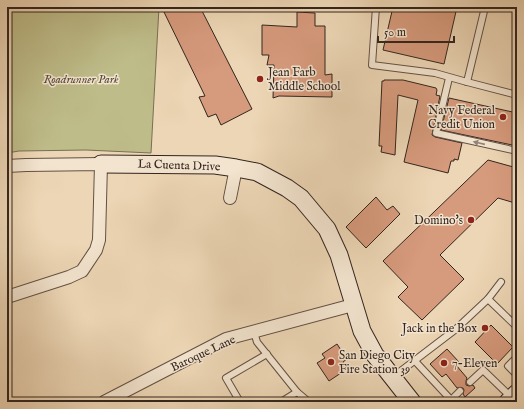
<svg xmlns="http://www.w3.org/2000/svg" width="524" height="409" font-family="'IM FELL English',serif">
<rect width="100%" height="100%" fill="#edd6b5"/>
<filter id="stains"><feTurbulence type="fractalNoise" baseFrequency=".005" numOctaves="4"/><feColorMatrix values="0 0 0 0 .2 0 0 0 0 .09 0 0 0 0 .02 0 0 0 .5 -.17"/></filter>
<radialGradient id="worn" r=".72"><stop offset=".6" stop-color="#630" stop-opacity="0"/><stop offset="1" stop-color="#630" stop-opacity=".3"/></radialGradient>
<path fill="#bebc89" stroke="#787054" d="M7,7H159L151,153L86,150L19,151L7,153Z"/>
<g fill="#d69a7c" stroke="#33251f">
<path d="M168,7H200L252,109L221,125L216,114L208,117L199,97L205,96L163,10Z"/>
<path d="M393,7H457L444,64L383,50Z"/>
<path d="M297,12L315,13V26H325V75L332,74V97L279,96L273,98L274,65H267L269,55H262V25L297,27Z"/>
<path d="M384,80H403L436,88L437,90L436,95L440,96L432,135L435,137L462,143L458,160L454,159V161H451L448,173L404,162L418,100L398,95L395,155L381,152L382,146H379L382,81H384Z"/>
<path d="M449,98L517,113V146L441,130Z"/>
<path d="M488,160L517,168V191L515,203L498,198L440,255L464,279L422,320L398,297L408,287L383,261Z"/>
<path d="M376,197L387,210L393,206L400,214L366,248L346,227Z"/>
<path d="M491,325L513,347L497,364L475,342Z"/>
<path d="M337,344L347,359L343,362L347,369L329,381L317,363L325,358L322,354Z"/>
<path d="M447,349L459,362L456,365L467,378L466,381V385L469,386L473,385L475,388L465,397L463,394L464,390L463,388H457L446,374L442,377L430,364Z"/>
</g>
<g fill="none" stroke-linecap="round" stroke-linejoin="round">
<g stroke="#625144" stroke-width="8">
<g id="lane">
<path d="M376,7L372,65L435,73L467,82L485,7"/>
<path d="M449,78L436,133L517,151"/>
<path d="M467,82L517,95"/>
<path d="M488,299L517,327"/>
<path d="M254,332L257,342L297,392L281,402"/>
<path d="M517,357L508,366L517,375"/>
<path d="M414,360L453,402"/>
<path d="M393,377L456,329L488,299L501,282"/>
<path d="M470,382L483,370L511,397"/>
<path d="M297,392L309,402"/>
<path d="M240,402L226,378L267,354"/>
<path d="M449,402L460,391"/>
</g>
</g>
<g stroke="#625144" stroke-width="14">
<g id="street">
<path d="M7,166L26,165L101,164L99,240L96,250L82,271L69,277L7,297"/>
<path d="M230,198L236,168"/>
<path d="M104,402L226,339L353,305"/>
</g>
</g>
<g stroke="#33251f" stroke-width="19">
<g id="secondary">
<path d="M101,164L215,165L236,168L257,172L287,188L301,198L327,229L339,255L362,331L375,355L412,402"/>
<path d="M508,402L517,393"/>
</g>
</g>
<use href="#lane" stroke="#f3e4cf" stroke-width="6"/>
<use href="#street" stroke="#f3e4cf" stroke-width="12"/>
<use href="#secondary" stroke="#f3e4cf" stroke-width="17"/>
</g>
<defs><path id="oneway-solid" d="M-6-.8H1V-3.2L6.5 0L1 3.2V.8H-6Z"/></defs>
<use fill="#938477" href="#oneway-solid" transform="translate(479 143) rotate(-167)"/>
<g fill="#8f2418" stroke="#f3e4cf" stroke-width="1.5">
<circle cx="260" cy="79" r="4"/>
<circle cx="503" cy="117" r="4"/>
<circle cx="471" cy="220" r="4"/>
<circle cx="485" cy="328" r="4"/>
<circle cx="331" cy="362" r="4"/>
<circle cx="444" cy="363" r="4"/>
</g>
<g text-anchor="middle" stroke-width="3" stroke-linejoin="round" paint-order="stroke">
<g font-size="12" fill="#33251f" stroke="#f3e4cf" text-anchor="start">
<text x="268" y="76">Jean Farb<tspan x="268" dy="14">Middle School</tspan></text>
<text x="495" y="114" text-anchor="end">Navy Federal<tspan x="495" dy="14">Credit Union</tspan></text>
<text x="463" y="224" text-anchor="end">Domino's</text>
<text x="477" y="332" text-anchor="end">Jack in the Box</text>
<text x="339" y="359">San Diego City<tspan x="339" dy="14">Fire Station 39</tspan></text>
<text x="452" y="367">7-Eleven</text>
</g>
<g font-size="12" font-style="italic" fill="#564b3a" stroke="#f3e4cf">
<text x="81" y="83">Roadrunner Park</text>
</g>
<g font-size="12" fill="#33251f" stroke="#f3e4cf">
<text transform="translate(179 165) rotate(2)" y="4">La Cuenta Drive</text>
<text transform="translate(203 353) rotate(-25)" y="4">Baroque Lane</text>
</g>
</g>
<rect width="524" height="409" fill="none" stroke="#edd6b5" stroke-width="24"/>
<rect x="8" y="8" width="508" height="393" fill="none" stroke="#33251f" stroke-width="2"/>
<rect x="12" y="12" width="500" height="385" fill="none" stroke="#33251f"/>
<path d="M378 36v6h76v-6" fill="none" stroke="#33251f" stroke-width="2"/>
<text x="384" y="36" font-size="12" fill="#33251f" stroke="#f3e4cf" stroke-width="3" paint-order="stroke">50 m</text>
<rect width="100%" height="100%" filter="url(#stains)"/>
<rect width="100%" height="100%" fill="url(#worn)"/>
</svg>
